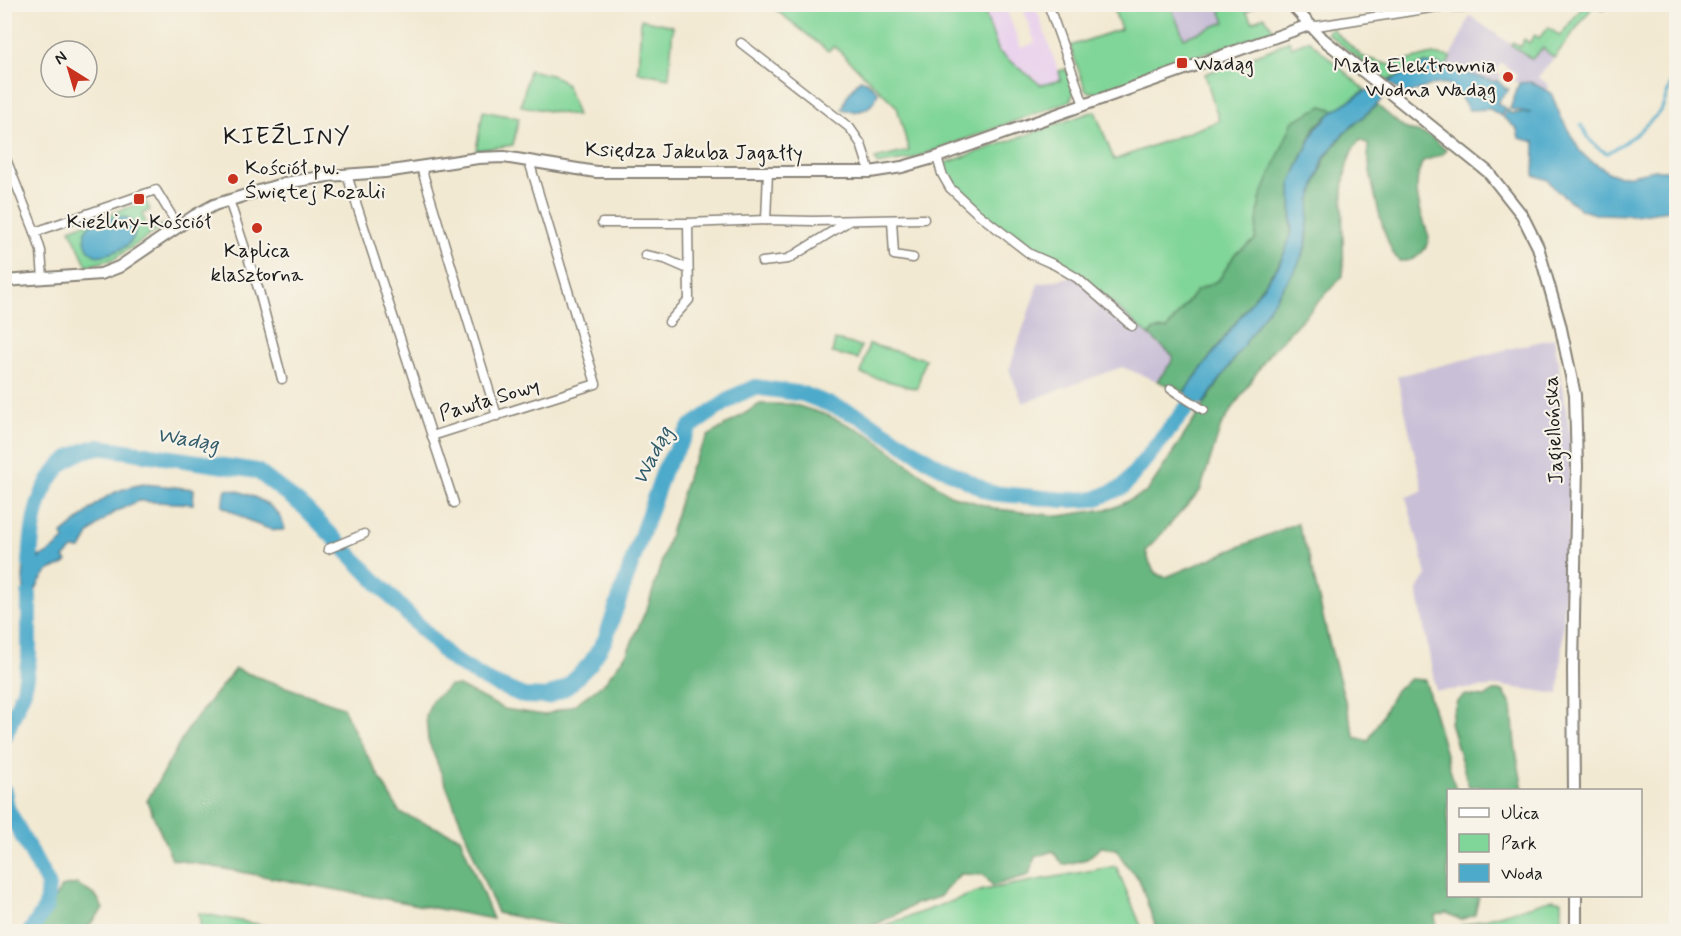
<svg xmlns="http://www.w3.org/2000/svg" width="1681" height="936" font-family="Mynerve,sans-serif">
<rect width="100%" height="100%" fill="#f7f3e8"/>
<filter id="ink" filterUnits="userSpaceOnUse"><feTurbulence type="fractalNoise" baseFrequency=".0167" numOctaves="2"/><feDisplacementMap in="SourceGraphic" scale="12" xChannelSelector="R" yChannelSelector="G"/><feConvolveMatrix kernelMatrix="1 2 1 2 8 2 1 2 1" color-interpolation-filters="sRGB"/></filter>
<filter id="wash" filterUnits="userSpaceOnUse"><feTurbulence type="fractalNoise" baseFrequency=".008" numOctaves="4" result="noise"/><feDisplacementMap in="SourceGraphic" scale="24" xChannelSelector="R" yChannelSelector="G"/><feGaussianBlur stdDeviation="1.35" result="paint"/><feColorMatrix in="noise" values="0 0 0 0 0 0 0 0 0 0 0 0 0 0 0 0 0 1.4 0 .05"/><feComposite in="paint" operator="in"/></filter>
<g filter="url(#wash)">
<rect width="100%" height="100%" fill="#f2e9d2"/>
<path fill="#e9d1ed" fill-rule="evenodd" d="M982,5H1035L1061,79L1041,85L999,52ZM1022,6L1035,43L1021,48L1007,11Z"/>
<g fill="#c9bfd7">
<path d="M1176,4L1218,5L1225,22L1184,39L1171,6Z"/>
<path d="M1470,16L1532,59L1543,48L1554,58L1538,77L1549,85L1546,90L1531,82H1514L1517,74L1501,63L1496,71L1501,75L1496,82L1446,67Z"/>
<path d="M1080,275L1173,356L1171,362L1157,381L1122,367L1023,403L1009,370L1038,284Z"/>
<path d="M1554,338L1570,433L1569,532L1559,694L1502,686L1436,691L1417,590L1427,575L1406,497L1423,491L1397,376Z"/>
</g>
<g fill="#80d598" stroke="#4e785a" stroke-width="1.5">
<path d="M770,5H982L999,52L1041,85L1061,80L1059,71L1066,69L1074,92L1070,101L911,159L877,165L875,159L909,151L897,107L834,46L828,51Z"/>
<path d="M1112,5H1176L1171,7L1184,38L1225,22L1218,5H1257L1246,12L1253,22L1264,16L1274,30L1216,50L1163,65L1149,75L1097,93L1086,91L1070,46L1121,29Z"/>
<path d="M1584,5H1609L1603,10L1594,5L1554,58L1543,48L1532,59L1511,45L1513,42L1521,47L1524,39L1529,43L1535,35L1539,38L1548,27L1560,36Z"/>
<path d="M641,19L673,26L669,78L638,72Z"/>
<path d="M1333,28L1334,31L1363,57L1390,65L1432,54L1451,57L1446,67L1425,63L1386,81L1327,33L1328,30Z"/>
<path d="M1289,40L1291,47L1309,40L1365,90L1335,110L1322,106L1260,199L1255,240L1235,254L1219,280L1196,291L1167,329L1154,330L1149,335L1080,275L1032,251L1022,243C996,223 952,196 943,164L1095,111L1114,160L1219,121L1205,74L1272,49Z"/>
<path d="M529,70C570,79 564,77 577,116L521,106Z"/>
<path d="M483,111L519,118L513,145L476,150Z"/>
<path d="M146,201L150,210L142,214L149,230L168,223L114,259L87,266L70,229Z"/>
<path d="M835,340L861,346L858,359L832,353Z"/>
<path d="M869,344L925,359L917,389L861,374Z"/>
<path d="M1116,866L1143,931H869L983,890Z"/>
<path d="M1553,899L1561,901L1562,931H1455L1458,927Z"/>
<path d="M199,913L293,931H201Z"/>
</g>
<g fill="#68b680" stroke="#42694e" stroke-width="1.5">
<path d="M1377,105L1404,128L1430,136L1446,150L1441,155L1423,161C1410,187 1421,213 1429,237C1426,253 1415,262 1399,261C1383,246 1367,166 1368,144L1360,140C1333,169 1346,238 1343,276L1269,354L1221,426L1200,491L1146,551C1149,562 1153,576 1166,577L1297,523L1309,556L1328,638L1355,737L1368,741L1396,690L1410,679L1425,680L1456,790H1448V896H1479L1475,915L1461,920L1447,913L1435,915L1437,931H1157L1139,879L1127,866L1116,849L1101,847L1087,859L1063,865L1053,851L1035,857L1029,875L993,886L984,875L960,874L939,897L916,904L875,925L839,927L828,932L589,931L497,913L428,740L426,716L432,700L450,686H459L504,709L544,715L574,705L605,682L627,653L649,603L690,468L708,436L760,404H792L827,415L868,434L950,495L997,509L1059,516L1113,508L1147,492L1242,347L1297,267L1307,245L1310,202L1325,158L1344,134Z"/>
<path d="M1322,106L1335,110L1315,127L1291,182V231L1287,247L1278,265L1184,392L1157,381L1171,363L1173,356L1149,335L1154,330L1167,329L1196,291L1219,280L1235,254L1255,240L1260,199L1293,121Z"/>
<path d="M235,669L343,707L358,739L400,813L460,837L493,919L172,859L147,801L189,727Z"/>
<path d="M1493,691H1503L1512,706L1515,745L1523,790H1489L1478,786L1469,787L1450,722L1457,701L1465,695L1485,697Z"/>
<path d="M77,884L97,897L103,909L85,931H38L61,887Z"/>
</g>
<g fill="#4daacb" stroke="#346374" stroke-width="1.5">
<path d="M1425,63L1436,64L1496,82L1497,80L1505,88L1509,89C1506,95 1500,97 1497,103L1505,108L1501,116L1490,109L1469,110C1463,102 1458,92 1451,86C1442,78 1416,91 1406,95L1388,82Z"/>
<path d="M860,79L866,81L878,92C873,110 859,115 842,109L847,96Z"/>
<path d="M1531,82L1551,93L1561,117L1580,151L1588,159L1608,172L1618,176L1631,175L1655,170H1676V209L1634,215L1595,214L1582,210L1555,189L1548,180L1534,175L1535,142L1519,138L1517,129L1503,117L1507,109L1510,113H1531L1510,109L1519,83Z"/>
<path d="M1373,89L1383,99L1343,134L1324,157L1310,202L1306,245L1297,267L1204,403L1201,404L1185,393V391L1279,265L1287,247L1292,231L1291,182L1316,128L1335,110L1365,91Z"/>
<path d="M124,217L130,219C136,225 137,233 132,240C128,246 120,250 113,252C108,254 100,257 95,255C86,251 81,234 88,227C96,219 113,217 124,217Z"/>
<path d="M144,484L194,489L193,504L138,501L115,512L100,523L90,533L81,549H73L64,558L67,561C62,568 57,566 50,570C35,581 33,600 28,616C23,588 19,567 31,540L40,560V556L47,554L62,542L64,540L62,534C95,509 100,491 144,484Z"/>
<path d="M226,489C241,490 271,502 279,515C282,519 283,525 285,529C270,536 236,513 222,506Z"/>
</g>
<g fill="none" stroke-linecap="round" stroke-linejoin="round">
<path stroke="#4daacb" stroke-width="3" d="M1581,125C1588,137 1594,149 1608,153L1634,136L1661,111L1676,70"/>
<g stroke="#4daacb" stroke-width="16">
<path d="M30,563C32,514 42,456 99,447L257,471L305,508L450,658L486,680L524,696L547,697L567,687L590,664L605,640L664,470L690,427L735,396L755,387L803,394L859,416L933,463L991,493L1065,500L1095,499L1123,487L1202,389"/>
<path d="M4,738L24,690L29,657V595"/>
<path d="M4,791L7,808L48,884L46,907L30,932"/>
</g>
</g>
</g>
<g filter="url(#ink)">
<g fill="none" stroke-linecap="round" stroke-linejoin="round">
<g stroke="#878277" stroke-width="11">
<g id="minor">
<path d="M1048,4L1084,105"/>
<path d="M1309,25L1317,26L1437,7H1476L1479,4"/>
<path d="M741,43L850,128L861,144L870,172"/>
<path d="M4,154L35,232L41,251L43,279"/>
<path d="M937,157L942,174L950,188L977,213L1030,254L1055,265L1077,278L1132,326"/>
<path d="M421,167L497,416"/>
<path d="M347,175L432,436L596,384L529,161"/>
<path d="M229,200L259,291L282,379"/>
<path d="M766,220L768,172"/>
<path d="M892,220L894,255L913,258"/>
<path d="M602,223H688L766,220L813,221L924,219"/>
<path d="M35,232L156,190L178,226"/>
<path d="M645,255L665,259L688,269"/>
<path d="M762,262L788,259L849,221"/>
<path d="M669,322L689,300L688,223"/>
<path d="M1171,389L1204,410"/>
<path d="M432,436L454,503"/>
<path d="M328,549L364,534"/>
</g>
</g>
<g stroke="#878277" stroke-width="14">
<g id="tertiary">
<path d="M1291,4L1323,39L1488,172L1522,215L1538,247L1560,324L1575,395L1577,466L1573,668L1574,790"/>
<path d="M4,281L101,274L119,267L194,216L214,205L285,183L328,176L385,172L478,158L504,157L596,172H870L902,167L937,157L1309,25"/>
<path d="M1576,932V896"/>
</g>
</g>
<use href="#minor" stroke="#fff" stroke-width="8"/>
<use href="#tertiary" stroke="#fff" stroke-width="10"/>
</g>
</g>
<g fill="#c8321e" stroke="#f7f3e8" stroke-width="2">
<rect x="1176" y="57" width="12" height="12" rx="3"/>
<circle cx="1508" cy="77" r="6"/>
<circle cx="233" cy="179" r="6"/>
<rect x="133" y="193" width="12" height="12" rx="3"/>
<circle cx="257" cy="228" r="6"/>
</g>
<g text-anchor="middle" stroke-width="4.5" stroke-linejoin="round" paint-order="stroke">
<g font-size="21" fill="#1c1c1c" stroke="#f7f3e8" text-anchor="start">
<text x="1194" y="70">Wadąg</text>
<text x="1496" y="72" text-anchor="end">Mała Elektrownia<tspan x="1496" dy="24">Wodna Wadąg</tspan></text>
<text x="245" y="174">Kościół pw.<tspan x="245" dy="24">Świętej Rozalii</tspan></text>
<text x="139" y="228" text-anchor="middle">Kieźliny-Kościół</text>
<text x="257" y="257" text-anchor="middle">Kaplica<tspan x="257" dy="24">klasztorna</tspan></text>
</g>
<g font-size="21" fill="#1c1c1c" stroke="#f7f3e8">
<text transform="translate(694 151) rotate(1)" y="7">Księdza Jakuba Jagałły</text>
<text transform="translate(489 399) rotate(-17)" y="7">Pawła Sowy</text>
<text transform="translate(1553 430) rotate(-93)" y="7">Jagiellońska</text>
</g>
<g font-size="22" font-style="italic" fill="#325c6b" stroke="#f7f3e8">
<text transform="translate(188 438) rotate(9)" y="8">Wadąg</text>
<text transform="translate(651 455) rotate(-63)" y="8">Wadąg</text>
</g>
<g font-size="24" letter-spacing="1.5" fill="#1c1c1c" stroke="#f7f3e8">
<text x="287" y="144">KIEŹLINY</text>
</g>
</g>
<rect width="1681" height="936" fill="none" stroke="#f7f3e8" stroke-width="24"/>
<rect x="1447" y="789" width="195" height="108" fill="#f7f3e8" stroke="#9f9d96" stroke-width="1.5"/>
<rect x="1459" y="808" width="30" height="9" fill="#ffffff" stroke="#9f9d96" stroke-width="1.5"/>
<text x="1501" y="819" font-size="18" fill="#1c1c1c">Ulica</text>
<rect x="1459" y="834" width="30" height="18" fill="#80d598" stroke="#9f9d96" stroke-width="1.5"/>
<text x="1501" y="849" font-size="18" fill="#1c1c1c">Park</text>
<rect x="1459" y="864" width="30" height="18" fill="#4daacb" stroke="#9f9d96" stroke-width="1.5"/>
<text x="1501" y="879" font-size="18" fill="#1c1c1c">Woda</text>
<g transform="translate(69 69) rotate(323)"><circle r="28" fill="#f7f3e8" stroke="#9f9d96" stroke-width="1.5"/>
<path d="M0-4.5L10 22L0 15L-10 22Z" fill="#c8321e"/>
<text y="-9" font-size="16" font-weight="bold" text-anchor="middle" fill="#1c1c1c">N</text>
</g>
</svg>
